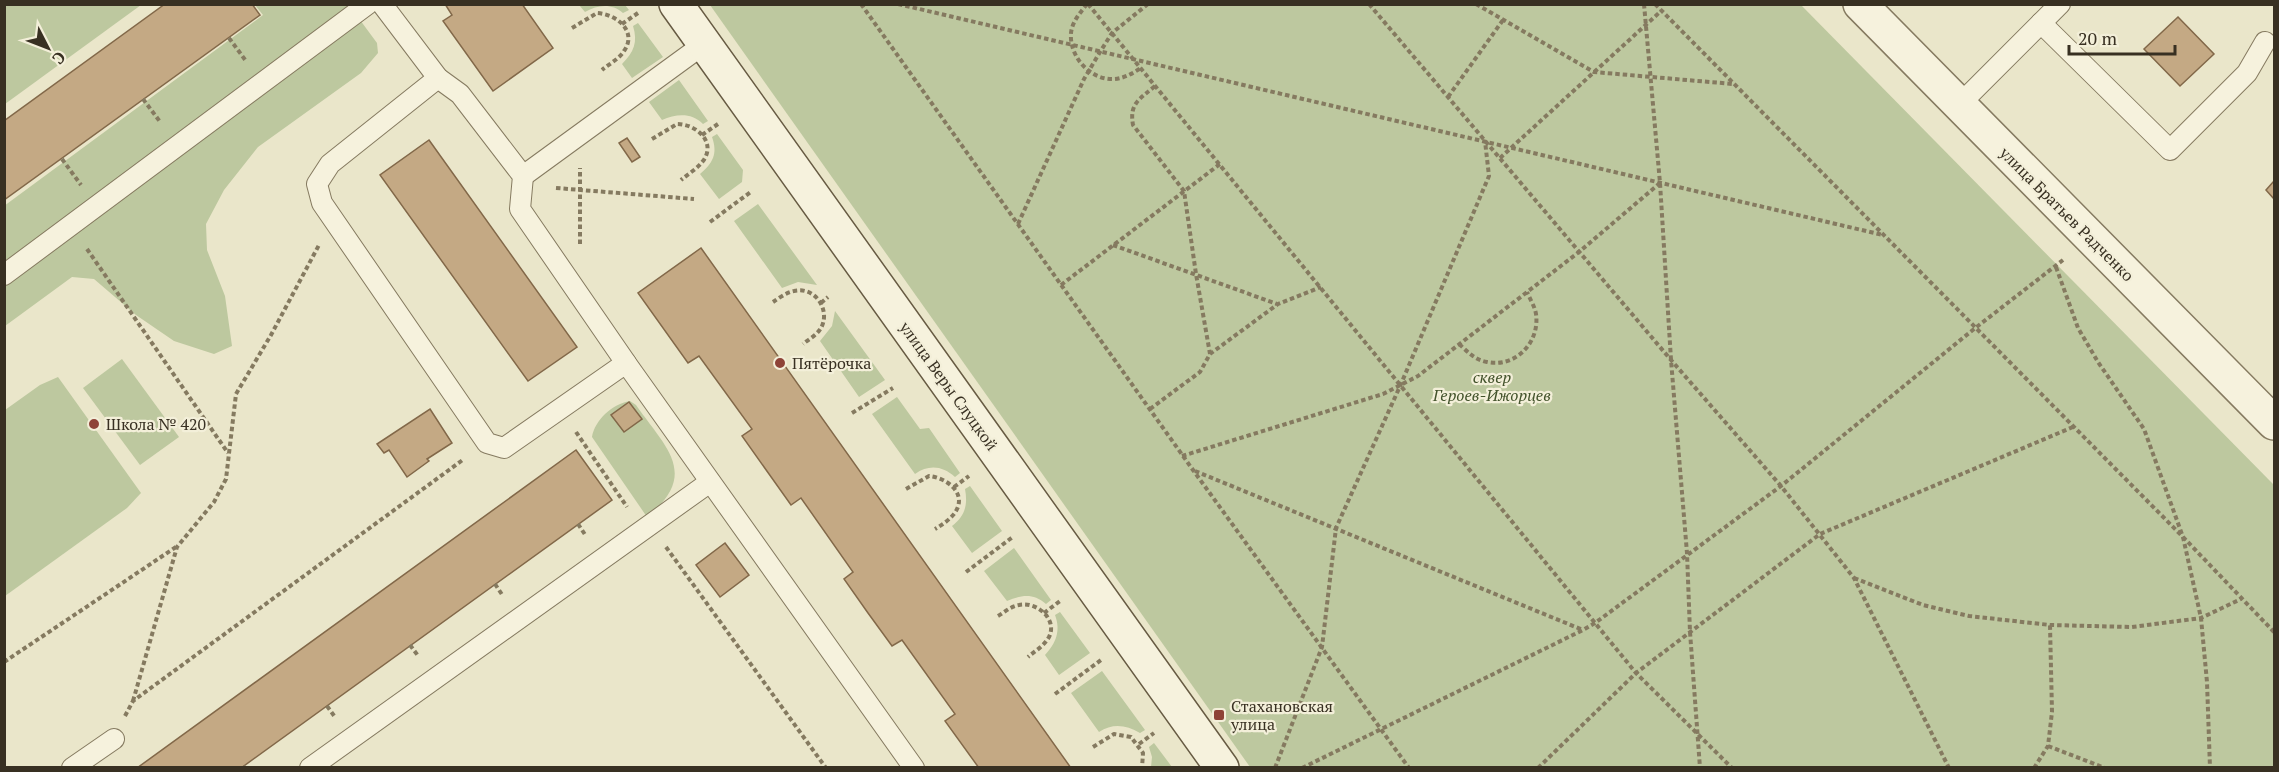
<svg xmlns="http://www.w3.org/2000/svg" width="2279" height="772" font-family="'PT Serif',serif">
<rect width="100%" height="100%" fill="#eae6ca"/>
<g fill="#bdc89f">
<path d="M5,4H141V5L5,104Z"/>
<path d="M255,5H349L377,43L378,53L361,73L258,147L224,190L206,224L207,250L225,296L232,346L214,354L174,341L136,315L94,279L72,277L5,326L4,206L263,15Z"/>
<path d="M579,5H625L629,10L623,13C611,3 598,5 585,12Z"/>
<path d="M710,5H1801L2274,485V767H1250Z"/>
<path d="M638,23L663,57L632,78L622,64C634,52 638,42 633,26Z"/>
<path d="M679,80L708,121L703,124C691,112 676,114 662,120L649,102Z"/>
<path d="M717,134L743,170L742,182L719,199L700,174C713,163 718,154 712,137Z"/>
<path d="M758,204L817,285L798,282L782,288L734,221Z"/>
<path d="M835,311L885,380L859,397L820,341L832,326Z"/>
<path d="M122,359L179,437L140,465L83,388Z"/>
<path d="M58,377L141,493L127,508L5,596V410L40,385Z"/>
<path d="M897,397L920,429L929,428L960,473L955,477C943,466 929,464 915,474L872,414Z"/>
<path d="M630,401L636,405C666,448 700,474 647,517L592,437C595,420 612,404 630,401Z"/>
<path d="M970,486L1002,531L972,553L952,526C965,516 968,505 965,489Z"/>
<path d="M1014,548L1051,600L1046,604C1033,593 1022,595 1007,601L984,571Z"/>
<path d="M1060,612L1090,653L1059,675L1045,655C1056,643 1061,631 1055,615Z"/>
<path d="M1102,671L1145,730L1140,733C1126,725 1113,723 1099,732L1071,693Z"/>
<path d="M1154,743L1172,767H1151L1152,757L1149,747Z"/>
</g>
<g fill="#c4a984" stroke="#826849" stroke-width="1.5">
<path d="M165,4H252L260,15L4,200V121Z"/>
<path d="M445,4H522L553,48L493,91L443,21L452,15Z"/>
<path d="M2178,17L2214,54L2180,86L2144,49Z"/>
<path d="M627,138L640,157L632,162L619,143Z"/>
<path d="M429,140L577,347L528,381L380,175Z"/>
<path d="M2274,181V199L2266,190Z"/>
<path d="M701,248L1071,768H979L945,721L955,714L902,640L892,646L868,613L844,579L853,572L801,498L791,505L742,436L752,429L699,356L688,363L638,293Z"/>
<path d="M629,402L642,419L624,432L611,415Z"/>
<path d="M430,409L452,443L427,459L429,461L407,477L389,450L384,453L377,444Z"/>
<path d="M576,450L612,500L241,768H137Z"/>
<path d="M725,543L749,575L720,597L696,565Z"/>
</g>
<g fill="none" stroke-linecap="round" stroke-linejoin="round">
<g stroke="#857a60" stroke-width="22">
<g id="lane">
<path d="M382,4L438,78L460,94L523,176L520,209L626,363"/>
<path d="M2041,23L2170,150L2247,73L2265,42"/>
<path d="M438,78L330,164L317,184L322,203L487,443L504,448L626,363L914,768"/>
<path d="M1959,105L2060,4"/>
<path d="M523,176L704,44"/>
<path d="M4,275L368,4"/>
<path d="M72,768L114,739"/>
<path d="M310,768L710,482"/>
</g>
</g>
<g stroke="#857a60" stroke-width="36">
<path id="street" d="M1860,4L2274,423"/>
</g>
<g stroke="#675b43" stroke-width="36">
<path id="secondary" d="M676,4L1222,768"/>
</g>
<g stroke="#857a60" stroke-width="4" stroke-dasharray="4.5 3" stroke-linecap="butt">
<path d="M861,4L1193,470L1409,768"/>
<path d="M898,4L1883,235"/>
<path d="M1087,4C1080,13 1072,22 1071,33C1069,57 1091,81 1115,79C1125,78 1133,73 1141,68"/>
<path d="M1088,4L1636,673L1732,768"/>
<path d="M1369,4L1671,360L1781,486L1854,578L1949,768"/>
<path d="M1476,4L1594,72L1733,84"/>
<path d="M1644,4L1660,183L1671,360L1687,553L1690,632L1700,768"/>
<path d="M1655,4L2183,537L2274,632"/>
<path d="M622,24L638,13"/>
<path d="M572,28L597,13C616,14 638,31 624,51C619,59 609,64 602,70"/>
<path d="M229,38L246,61"/>
<path d="M1155,86C1140,99 1129,103 1133,125L1184,191L1196,274L1210,354"/>
<path d="M1448,97L1503,20"/>
<path d="M143,99L161,123"/>
<path d="M702,135L718,124"/>
<path d="M652,139L677,124C696,124 717,142 703,161C697,169 688,174 681,180"/>
<path d="M1500,158L1661,11"/>
<path d="M62,159L81,185"/>
<path d="M556,188L694,199"/>
<path d="M710,222L752,191"/>
<path d="M1018,224L1084,79L1100,52L1112,33L1148,4"/>
<path d="M580,244V168"/>
<path d="M1113,245L1277,304"/>
<path d="M87,249L228,453"/>
<path d="M2056,267L2078,328L2098,362L2144,429L2183,537L2201,618L2207,682L2210,768"/>
<path d="M1061,285L1220,164"/>
<path d="M773,302C779,298 787,292 794,291C815,286 831,310 821,328C817,335 809,339 803,344"/>
<path d="M821,303L828,297"/>
<path d="M1459,344C1468,352 1475,360 1487,362C1516,368 1540,342 1536,314C1535,307 1530,299 1527,292"/>
<path d="M1150,409L1200,372L1210,354L1278,304L1321,287"/>
<path d="M852,413L893,388"/>
<path d="M576,432L627,507"/>
<path d="M1182,456L1383,394L1418,376L1579,252L1660,183"/>
<path d="M1195,471L1583,630"/>
<path d="M954,487L969,476"/>
<path d="M906,489L929,476C947,478 969,494 954,514C949,520 942,525 935,529"/>
<path d="M578,524L586,536"/>
<path d="M666,547L826,768"/>
<path d="M966,572L1014,536"/>
<path d="M1854,578L1923,605L1969,616L2050,625L2132,627L2201,618L2241,599"/>
<path d="M495,584L503,596"/>
<path d="M1044,613L1060,601"/>
<path d="M998,616C1005,612 1011,606 1019,605C1036,601 1058,619 1049,637C1044,646 1035,651 1028,657"/>
<path d="M410,645L419,657"/>
<path d="M4,662L176,547"/>
<path d="M1055,694L1101,660"/>
<path d="M133,701L177,547L214,502L226,479L236,394L271,335L319,245"/>
<path d="M327,706L335,717"/>
<path d="M125,716L133,701L464,459"/>
<path d="M1139,744L1154,733"/>
<path d="M2048,746L2105,768"/>
<path d="M1093,747L1114,734L1131,737L1143,753L1142,768"/>
<path d="M243,766L244,768"/>
<path d="M1275,768L1322,647L1336,528L1401,384L1489,176L1485,141"/>
<path d="M1302,768L1583,630L1595,623L1781,486L1974,329L2063,260"/>
<path d="M1538,768L1636,673L1820,534L2073,427"/>
<path d="M2034,768L2048,746L2052,712L2050,625"/>
</g>
<use href="#lane" stroke="#f6f2dd" stroke-width="20"/>
<use href="#street" stroke="#f6f2dd" stroke-width="33"/>
<use href="#secondary" stroke="#f6f2dd" stroke-width="33"/>
</g>
<g fill="#8e4337" stroke="#f3efd9" stroke-width="2">
<circle cx="780" cy="363" r="6"/>
<circle cx="94" cy="424" r="6"/>
<rect x="1213" y="709" width="12" height="12" rx="3"/>
</g>
<g text-anchor="middle" stroke-width="4.5" stroke-linejoin="round" paint-order="stroke">
<g font-size="16" fill="#383022" stroke="#f3efd9">
<text transform="translate(2067 214) rotate(45)" y="6">улица Братьев Радченко</text>
<text transform="translate(949 386) rotate(54)" y="6">улица Веры Слуцкой</text>
</g>
<g font-size="16" fill="#383022" stroke="#f3efd9" text-anchor="start">
<text x="792" y="369">Пятёрочка</text>
<text x="106" y="430">Школа № 420</text>
<text x="1231" y="712">Стахановская<tspan x="1231" dy="18">улица</tspan></text>
</g>
<g font-size="16" font-style="italic" fill="#42522b" stroke="#f3efd9">
<text x="1492" y="383">сквер<tspan x="1492" dy="18">Героев-Ижорцев</tspan></text>
</g>
</g>
<rect width="2279" height="772" fill="none" stroke="#383022" stroke-width="12"/>
<g transform="translate(48 48) rotate(132)" stroke="#f3efd9" stroke-width="4.5" paint-order="stroke">
<path d="M0-4.5L10 22L0 15L-10 22Z" fill="#383022"/>
<text y="-9" font-size="16" font-weight="bold" text-anchor="middle" fill="#383022">С</text>
</g>
<path d="M2069 45v9h106v-9" fill="none" stroke="#383022" stroke-width="3"/>
<text x="2078" y="45" font-size="18" fill="#383022" stroke="#f3efd9" stroke-width="4.5" paint-order="stroke">20 m</text>
</svg>
